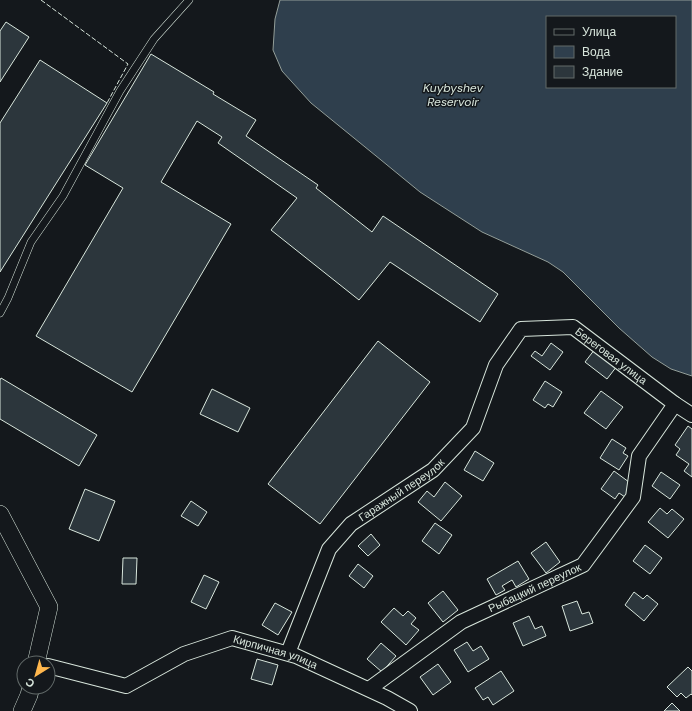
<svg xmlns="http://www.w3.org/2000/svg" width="692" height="711" font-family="'DM Sans',sans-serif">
<rect width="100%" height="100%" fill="#14181c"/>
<path fill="#2f3f4d" stroke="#939e99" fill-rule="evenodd" d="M280,0H692V376L671,369L652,357L619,328L563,272L548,262L482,232L420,192L381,160L311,103L282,71L273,50L275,19ZM547,17H675V87H547Z"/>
<g fill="#2c363c" stroke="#d8e6dc">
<path d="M6,22L29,37L0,82V31Z"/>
<path d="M151,54L214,92L213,94L256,120L246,136L318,185L316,188L372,232L383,216L498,294L480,322L390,262L359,300L271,230L297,198L218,143L222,137L197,121L161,182L231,224L132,392L36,336L123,188L85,165Z"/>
<path d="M40,60L107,103L0,272V123Z"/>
<path d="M378,341L430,382L320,524L268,484Z"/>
<path d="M551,343L563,352L550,370L531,356L535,351L542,356Z"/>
<path d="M595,349L617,366L607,379L585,362Z"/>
<path d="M1,378L97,435L79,466L0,419V380Z"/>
<path d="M545,381L562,392L553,407L548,404L545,408L533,400Z"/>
<path d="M212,389L250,408L238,432L200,414Z"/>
<path d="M601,391L623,407L606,429L584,413Z"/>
<path d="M688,426L692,429V477L684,471L689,464L676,455L680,449L675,445Z"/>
<path d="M612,439L626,448L623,453L628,456L619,470L600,458Z"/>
<path d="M475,451L494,463L483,481L464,470Z"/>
<path d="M614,471L633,485L625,497L619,493L615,499L601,489Z"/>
<path d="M661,472L680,485L670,499L652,486Z"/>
<path d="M445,482L462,496L441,521L418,502L427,491L434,497Z"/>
<path d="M85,489L115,501L99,541L69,529Z"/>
<path d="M191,501L207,512L198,526L181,516Z"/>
<path d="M660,508L667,514L672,509L684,519L668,538L648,522Z"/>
<path d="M435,523L452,535L439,554L422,541Z"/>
<path d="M371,534L380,545L368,556L358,546Z"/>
<path d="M546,542L560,562L546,573L531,553Z"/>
<path d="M645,545L662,558L650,574L633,561Z"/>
<path d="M123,558H137L136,584H122Z"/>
<path d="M518,561L529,579L516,587L512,580L502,586L505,590L496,595L487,579Z"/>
<path d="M358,564L373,576L364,588L349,576Z"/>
<path d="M204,575L219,582L206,609L191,602Z"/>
<path d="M443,591L458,610L443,622L428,603Z"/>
<path d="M634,592L643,599L647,595L658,604L644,621L625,605Z"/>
<path d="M577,601L582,614L589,612L593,623L570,631L562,606Z"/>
<path d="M275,603L292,612L278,635L262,625Z"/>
<path d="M394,608L403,616L408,611L416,618L411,624L419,630L406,645L381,622Z"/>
<path d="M529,616L535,629L542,626L546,636L523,646L513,623Z"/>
<path d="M467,642L473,651L481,646L489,659L468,672L454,650Z"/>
<path d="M381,643L396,656L382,672L367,659Z"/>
<path d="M257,659L278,665L272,685L251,679Z"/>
<path d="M438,664L451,682L433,695L420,677Z"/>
<path d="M688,667L692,671V695L691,694L686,698L681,693L677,697L667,687Z"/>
<path d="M501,671L514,691L493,705L488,697L483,700L475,688Z"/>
<path d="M672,703L680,711H664Z"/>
</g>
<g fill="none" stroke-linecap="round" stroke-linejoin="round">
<g stroke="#d8e6dc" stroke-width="8">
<path id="service" d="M0,313L8,298L31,242L63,196L120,91L154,39L189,0"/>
</g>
<g stroke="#d8e6dc" stroke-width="16">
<g id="minor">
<path id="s1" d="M288,653L329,549L351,524L433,470L473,428L496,365L521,329L573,327L675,404L692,415"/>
<path id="s2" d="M48,666L126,686L184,654L232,638L296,656L387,698L410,711"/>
<path id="s3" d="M369,689L461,622L583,565L633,497L639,456L675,404"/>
</g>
</g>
<g stroke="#d8e6dc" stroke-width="18">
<g id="tertiary">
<path d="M0,514L49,607L36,663"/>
<path d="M22,711L29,695L31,687"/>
</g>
</g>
<use href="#service" stroke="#14181c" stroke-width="7"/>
<use href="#minor" stroke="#14181c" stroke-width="14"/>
<use href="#tertiary" stroke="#14181c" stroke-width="17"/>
<path stroke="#d8e6dc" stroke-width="1" stroke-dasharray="5 2" stroke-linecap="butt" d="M41,0L128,64L107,103"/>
</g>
<g text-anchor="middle" stroke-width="3" stroke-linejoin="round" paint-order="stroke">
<g font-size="11" fill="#d8e6dc" stroke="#14181c">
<text dy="4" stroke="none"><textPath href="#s1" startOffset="512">Береговая улица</textPath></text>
<text dy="4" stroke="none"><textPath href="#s1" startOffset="206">Гаражный переулок</textPath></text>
<text dy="4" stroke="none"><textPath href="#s3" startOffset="195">Рыбацкий переулок</textPath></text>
<text dy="4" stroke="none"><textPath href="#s2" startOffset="243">Кирпичная улица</textPath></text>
</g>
<g font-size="12" font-style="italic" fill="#d8e6dc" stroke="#14181c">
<text x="453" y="92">Kuybyshev<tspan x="453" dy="14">Reservoir</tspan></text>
</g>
</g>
<rect x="546" y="16" width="130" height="72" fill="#14181c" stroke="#626a69"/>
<rect x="554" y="29" width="20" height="6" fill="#14181c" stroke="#626a69"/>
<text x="582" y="36" font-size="12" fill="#d8e6dc">Улица</text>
<rect x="554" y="46" width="20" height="12" fill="#2f3f4d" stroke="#626a69"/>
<text x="582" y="56" font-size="12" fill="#d8e6dc">Вода</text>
<rect x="554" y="66" width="20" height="12" fill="#2c363c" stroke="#626a69"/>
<text x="582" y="76" font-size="12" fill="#d8e6dc">Здание</text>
<g transform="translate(36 675) rotate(217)"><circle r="19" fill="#14181c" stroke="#626a69"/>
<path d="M0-3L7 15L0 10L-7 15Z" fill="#ffb74d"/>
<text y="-6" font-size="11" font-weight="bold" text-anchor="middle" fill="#d8e6dc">С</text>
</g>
</svg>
